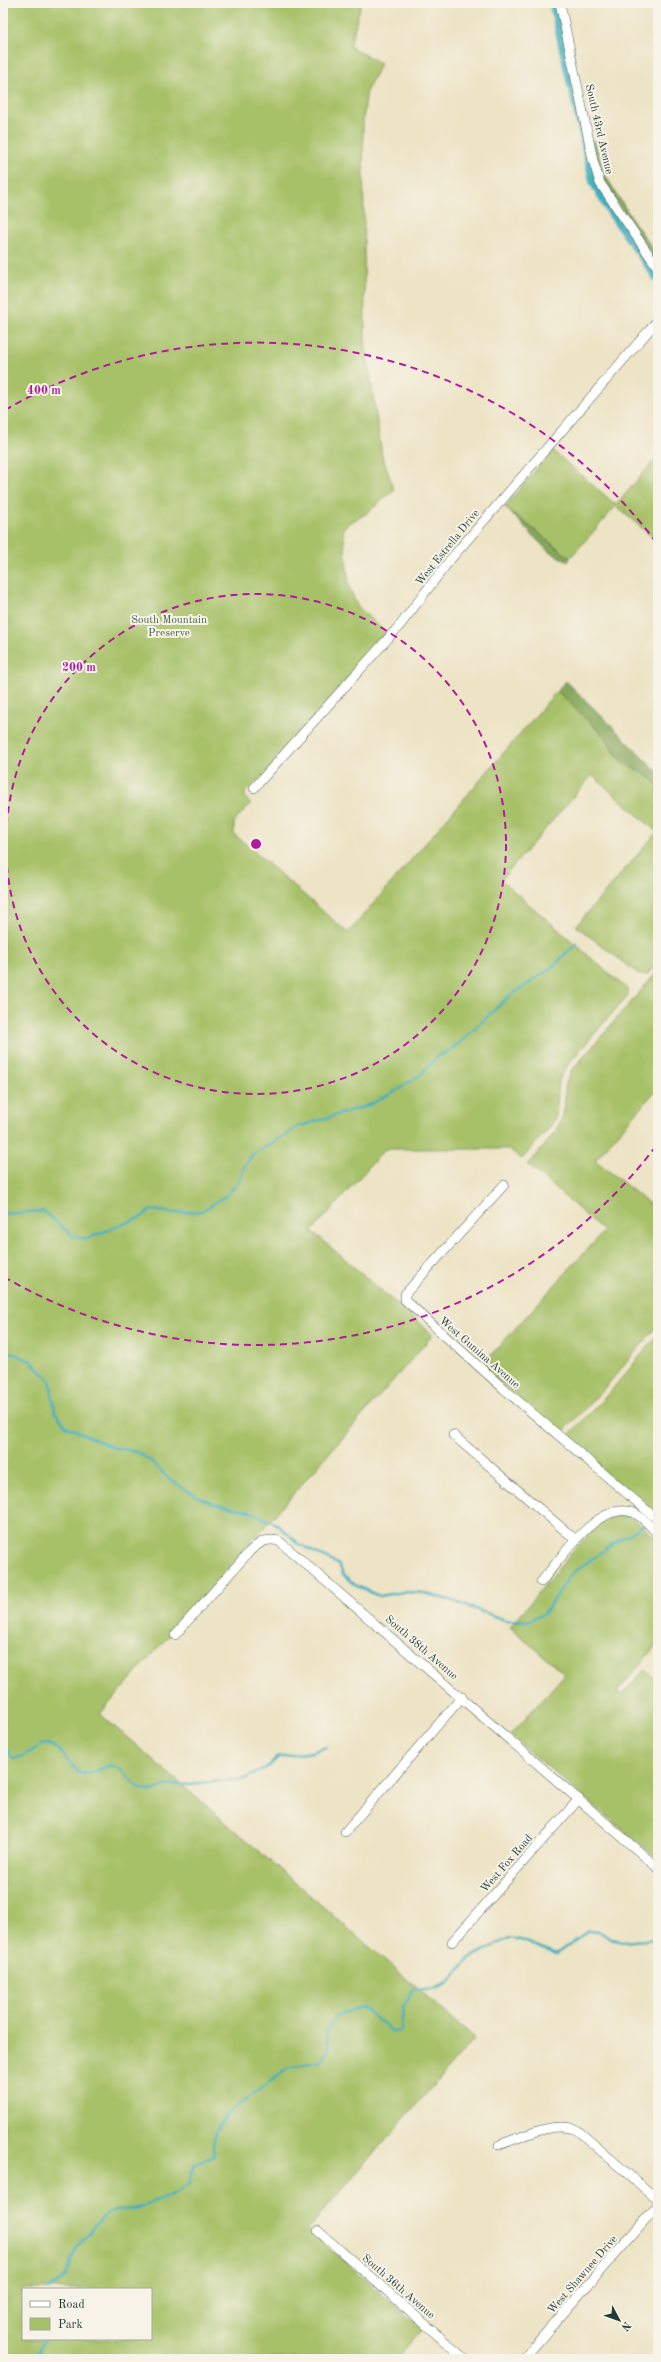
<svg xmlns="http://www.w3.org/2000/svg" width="661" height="2362" font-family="'Old Standard TT',serif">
<rect width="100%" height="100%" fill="#f7f3e8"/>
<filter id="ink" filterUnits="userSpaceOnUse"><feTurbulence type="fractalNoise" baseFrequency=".025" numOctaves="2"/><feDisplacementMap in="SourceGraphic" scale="8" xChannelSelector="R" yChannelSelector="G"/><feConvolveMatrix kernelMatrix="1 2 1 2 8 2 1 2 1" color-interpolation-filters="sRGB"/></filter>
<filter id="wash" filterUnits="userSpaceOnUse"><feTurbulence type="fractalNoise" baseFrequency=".012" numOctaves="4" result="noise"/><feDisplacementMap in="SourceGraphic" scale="16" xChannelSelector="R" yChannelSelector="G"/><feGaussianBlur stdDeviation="0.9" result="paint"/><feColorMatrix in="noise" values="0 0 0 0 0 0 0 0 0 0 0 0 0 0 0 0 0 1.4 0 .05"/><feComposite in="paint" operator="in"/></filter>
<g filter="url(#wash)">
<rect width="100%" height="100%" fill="#ede3c5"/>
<g fill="#a7c168" stroke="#637f4e" fill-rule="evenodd">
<path d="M3,3H361L350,47L381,63L367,90L363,121L365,342L382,455L394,490L366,514L347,524L343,529L349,586L357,606L386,633L268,770L245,793V798L251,803L234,822V834L348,933L557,691L605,737L617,756L626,764L648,776L658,785V962L648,974L640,975L576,926L657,832L592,775L501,880L627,989L628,995L569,1063L559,1080L556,1116L551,1126L522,1159L509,1149H385L312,1231L433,1335L100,1714L475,2038L307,2229L423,2329L397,2359H291L288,2357L286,2359H3ZM23,2289H151V2339H23Z"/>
<path d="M552,450L616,505L658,456V542L616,506L570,558L505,507Z"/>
<path d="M658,971V1088L595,1160L652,1206L658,1207V1325L609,1383L561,1434L481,1366L604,1231L528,1165C540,1150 560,1131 564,1111C567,1092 561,1090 572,1070Z"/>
<path d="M658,1335V1517L565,1439L610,1392Z"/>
<path d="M616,1516L631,1517L658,1540V1643L617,1692L622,1695L644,1670L658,1681V1860L510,1735L565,1674L510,1627L580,1543L601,1522Z"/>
</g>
<g fill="#85a75c" stroke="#527248">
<path d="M595,140L602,170L634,222L658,256V265L601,179L591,142Z"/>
<path d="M505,507L570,558L568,562L547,550Z"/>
<path d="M566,681L658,772V785L648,776L626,764L617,756L605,737L557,691Z"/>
</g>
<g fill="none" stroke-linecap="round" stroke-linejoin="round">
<g stroke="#40afbd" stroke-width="2.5">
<path d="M3,1214L43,1211L73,1236L86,1239L141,1217L151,1210L175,1213L202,1211L227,1195L240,1180L245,1165L252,1155L300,1126L369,1105L399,1089L420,1075L438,1056L449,1051L464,1039L508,997L550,969L577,943"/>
<path d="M3,1349L31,1361L50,1380L55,1412L66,1426L112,1447L137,1452L151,1461L170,1480L197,1496L215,1504L249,1511L278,1525L299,1544L339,1565L343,1574L355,1585L379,1596L403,1592L423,1593L450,1600L505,1620L527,1621L544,1614L571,1574L614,1543L646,1524"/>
<path d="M3,1745L14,1759C25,1756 32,1750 42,1745C56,1739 71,1766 80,1774L90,1773L111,1765L123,1771L139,1788L152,1791L165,1786L245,1779L269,1766L278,1757L312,1752L326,1747"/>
<path d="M48,2289C74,2277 66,2267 77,2248C82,2239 99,2221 107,2214C117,2207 123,2211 133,2209C145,2207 180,2192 189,2185L195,2163L214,2156C206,2123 245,2100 267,2084C274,2078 281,2072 290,2068C298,2064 310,2064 320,2061L329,2049L327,2032L335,2016L361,2007L393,2031L401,2030L403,2007L414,1990L437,1988L448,1983L468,1959L509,1938L521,1940L556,1954L588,1931L598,1932L621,1942L658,1939"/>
<path d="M30,2359L39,2351L44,2339"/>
</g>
<path stroke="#40afbd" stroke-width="9" d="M553,3L594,183L610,211L658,279"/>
</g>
</g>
<g filter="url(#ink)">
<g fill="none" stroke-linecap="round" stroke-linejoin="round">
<g stroke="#3e564a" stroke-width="10">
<g id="street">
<path d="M560,3L593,160L600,183L658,268"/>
<path d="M254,788L401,624L449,561L658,320"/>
<path d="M504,1185L405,1294V1300L504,1389L658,1520"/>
<path d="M453,1435L576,1540"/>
<path d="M541,1582C561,1559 597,1501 632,1512C641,1515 651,1527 658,1534"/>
<path d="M175,1635L250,1551C260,1542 266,1538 279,1541L658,1868"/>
<path d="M345,1832L462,1697"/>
<path d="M452,1942L579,1799"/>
<path d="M499,2145C523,2137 553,2120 577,2130L658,2200"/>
<path d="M318,2231L465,2359"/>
<path d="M523,2359L658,2205"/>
</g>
</g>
<use href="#street" stroke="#fff" stroke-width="9"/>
</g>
</g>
<g fill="none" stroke="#b5179e" stroke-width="2" stroke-dasharray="7 5">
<circle cx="256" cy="844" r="250"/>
<path d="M656 1146A501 501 0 0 1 6 1278M5 410A501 501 0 0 1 656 542"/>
</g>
<g text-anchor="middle" stroke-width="4" stroke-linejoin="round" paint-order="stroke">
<g font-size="11" fill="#1f3d34" stroke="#f7f3e8">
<text transform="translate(600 129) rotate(77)" y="4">South 43rd Avenue</text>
<text transform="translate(447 547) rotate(-51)" y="4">West Estrella Drive</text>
<text transform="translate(480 1352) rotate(41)" y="4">West Gumina Avenue</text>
<text transform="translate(422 1647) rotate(41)" y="4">South 38th Avenue</text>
<text transform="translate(506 1863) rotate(-49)" y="4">West Fox Road</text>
<text transform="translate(582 2274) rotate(-49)" y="4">West Shawnee Drive</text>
<text transform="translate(399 2286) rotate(41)" y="4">South 36th Avenue</text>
</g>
<g font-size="11" fill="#415e41" stroke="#f7f3e8">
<text x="169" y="623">South Mountain<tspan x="169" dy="13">Preserve</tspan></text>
</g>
</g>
<circle cx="256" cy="844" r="6" fill="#b5179e" stroke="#f7f3e8" stroke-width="2"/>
<g font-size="12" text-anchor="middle" font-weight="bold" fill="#b5179e" stroke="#f7f3e8" stroke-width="4" stroke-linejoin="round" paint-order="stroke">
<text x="44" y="394">400 m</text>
<text x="79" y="671">200 m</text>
</g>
<rect width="661" height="2362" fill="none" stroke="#f7f3e8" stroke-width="16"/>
<rect x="22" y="2288" width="130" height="52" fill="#f7f3e8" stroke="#a1aaa0"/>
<rect x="30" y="2301" width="20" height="6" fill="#ffffff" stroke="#a1aaa0"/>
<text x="58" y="2308" font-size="12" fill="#1f3d34">Road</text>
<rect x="30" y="2318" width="20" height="12" fill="#a7c168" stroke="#a1aaa0"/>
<text x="58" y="2328" font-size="12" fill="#1f3d34">Park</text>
<g transform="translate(619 2320) rotate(131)" stroke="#f7f3e8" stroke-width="3" paint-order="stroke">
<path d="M0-3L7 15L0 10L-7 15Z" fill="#1f3d34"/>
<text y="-6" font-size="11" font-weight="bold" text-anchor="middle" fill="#1f3d34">N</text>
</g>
</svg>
